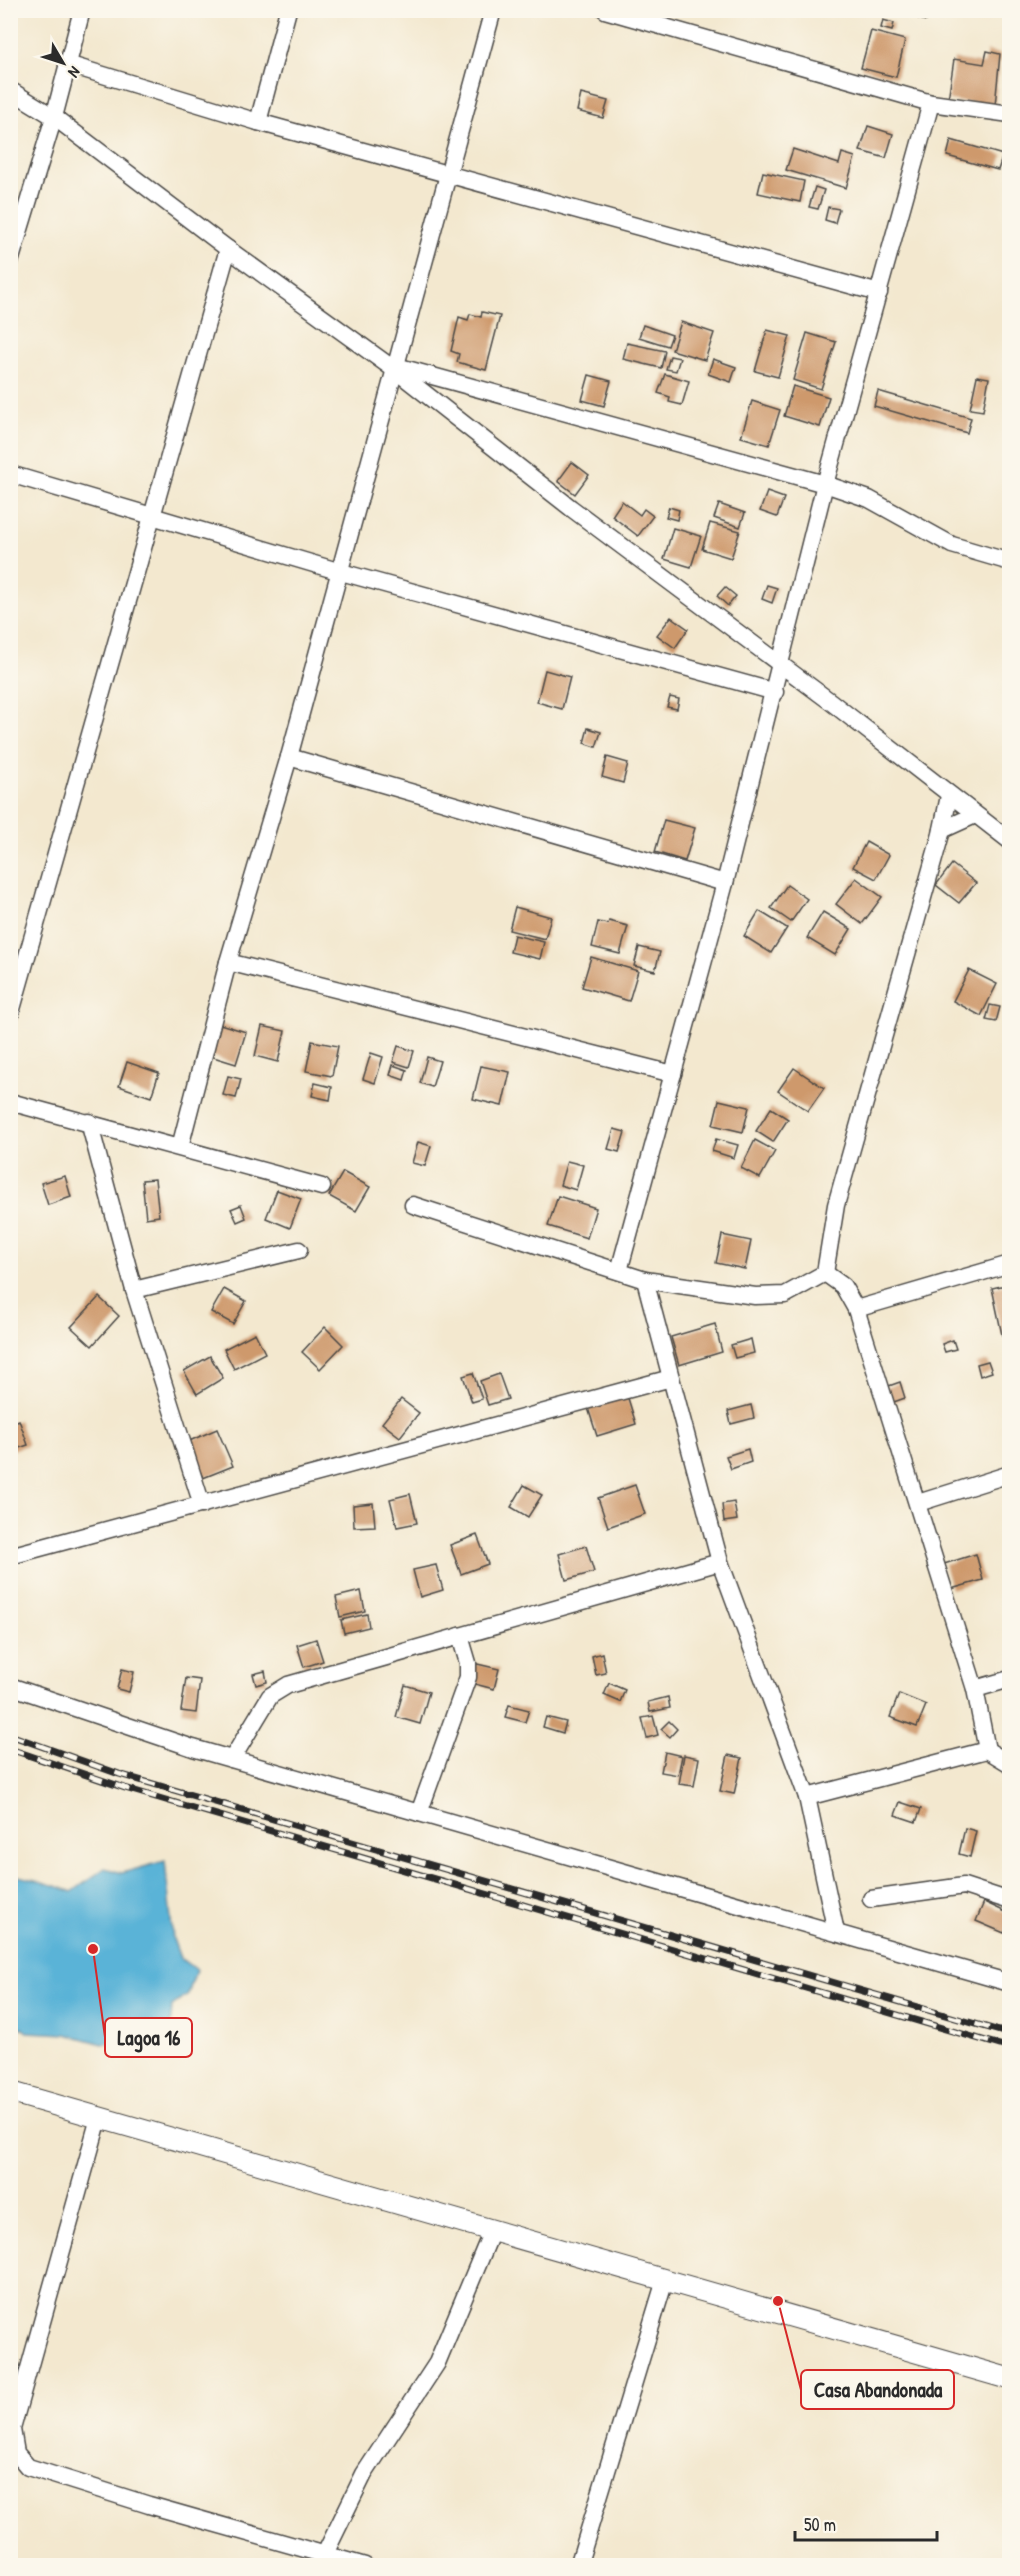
<svg xmlns="http://www.w3.org/2000/svg" width="1020" height="2576" font-family="'Patrick Hand',sans-serif">
<rect width="100%" height="100%" fill="#fbf7ec"/>
<filter id="ink" filterUnits="userSpaceOnUse"><feTurbulence type="fractalNoise" baseFrequency=".0167" numOctaves="2"/><feDisplacementMap in="SourceGraphic" scale="12" xChannelSelector="R" yChannelSelector="G"/><feConvolveMatrix kernelMatrix="1 2 1 2 8 2 1 2 1" color-interpolation-filters="sRGB"/></filter>
<filter id="wash" filterUnits="userSpaceOnUse"><feTurbulence type="fractalNoise" baseFrequency=".008" numOctaves="4" result="noise"/><feDisplacementMap in="SourceGraphic" scale="24" xChannelSelector="R" yChannelSelector="G"/><feGaussianBlur stdDeviation="1.35" result="paint"/><feColorMatrix in="noise" values="0 0 0 0 0 0 0 0 0 0 0 0 0 0 0 0 0 1.4 0 .05"/><feComposite in="paint" operator="in"/></filter>
<g filter="url(#wash)">
<rect width="100%" height="100%" fill="#f3e8cf"/>
<path fill="#5ab3d7" stroke="#426f81" stroke-width="1.5" d="M165,1861L173,1939L180,1958L196,1970L188,1995L172,2006L171,2021L161,2040L103,2044L66,2034L27,2032L11,2020V1876C18,1874 64,1888 72,1892L105,1868L122,1873Z"/>
<g id="blocks">
<g fill="#ce996c">
<path d="M913,10H930L926,21L911,16Z"/>
<path d="M883,20L894,23L892,31L881,28Z"/>
<path d="M871,31L905,40L896,77L861,68Z"/>
<path d="M987,51L1000,54L995,106L948,100L954,59L984,64Z"/>
<path d="M581,94L608,101L603,118L577,111Z"/>
<path d="M868,126L893,134L886,158L860,151Z"/>
<path d="M951,140L1003,155L998,170L947,156Z"/>
<path d="M793,149L839,164L842,153L855,157L846,188L786,170Z"/>
<path d="M763,172L804,181L800,202L758,193Z"/>
<path d="M815,187L824,190L818,209L809,207Z"/>
<path d="M828,207L839,209L835,223L825,220Z"/>
<path d="M482,312L500,316L486,370L457,362L459,354L451,351L459,317L468,320L470,314L481,317Z"/>
<path d="M681,322L714,333L705,360L672,350Z"/>
<path d="M643,325L672,335L668,346L639,337Z"/>
<path d="M767,330L790,336L778,377L755,371Z"/>
<path d="M807,333L836,342L821,389L793,380Z"/>
<path d="M627,343L665,351L661,368L623,359Z"/>
<path d="M670,356L680,358L676,371L666,369Z"/>
<path d="M713,359L736,367L731,382L708,374Z"/>
<path d="M665,374L689,381L682,405L669,402L670,397L658,393Z"/>
<path d="M589,375L611,381L604,406L582,400Z"/>
<path d="M977,376L989,378L983,411L970,409Z"/>
<path d="M793,386L829,397L820,427L784,416Z"/>
<path d="M878,391L971,418L967,433L874,406Z"/>
<path d="M752,401L780,410L769,445L741,437Z"/>
<path d="M572,462L589,475L575,494L558,481Z"/>
<path d="M767,492L784,498L777,517L760,511Z"/>
<path d="M622,501L640,515L644,509L653,516L638,536L612,516Z"/>
<path d="M719,504L745,513L740,527L714,518Z"/>
<path d="M669,507L679,510L677,520L666,517Z"/>
<path d="M710,523L740,531L731,558L702,549Z"/>
<path d="M673,528L701,536L691,567L664,559Z"/>
<path d="M767,585L777,588L772,603L762,599Z"/>
<path d="M725,587L736,596L728,606L717,596Z"/>
<path d="M671,617L688,629L675,648L657,635Z"/>
<path d="M545,670L570,677L562,709L537,702Z"/>
<path d="M670,697L679,699L677,709L667,707Z"/>
<path d="M588,728L601,732L596,747L584,743Z"/>
<path d="M607,757L628,763L623,783L602,777Z"/>
<path d="M664,820L695,828L685,861L655,852Z"/>
<path d="M866,842L889,855L876,879L853,867Z"/>
<path d="M952,864L976,883L959,903L936,885Z"/>
<path d="M856,878L882,897L862,924L836,904Z"/>
<path d="M787,885L807,899L791,922L771,908Z"/>
<path d="M515,907L551,917L545,939L509,930Z"/>
<path d="M759,911L787,928L771,953L744,936Z"/>
<path d="M823,912L851,929L835,955L807,938Z"/>
<path d="M609,921L628,926L620,954L592,947L598,922L608,924Z"/>
<path d="M514,935L544,942L540,959L510,952Z"/>
<path d="M639,947L660,952L655,971L634,966Z"/>
<path d="M591,957L638,971L629,1001L582,987Z"/>
<path d="M969,970L997,984L981,1016L953,1001Z"/>
<path d="M990,1005L1000,1007L996,1022L986,1020Z"/>
<path d="M220,1024L246,1032L236,1064L210,1056Z"/>
<path d="M262,1026L285,1031L278,1062L255,1056Z"/>
<path d="M312,1041L338,1046L332,1076L306,1071Z"/>
<path d="M398,1046L414,1051L409,1067L393,1062Z"/>
<path d="M371,1053L383,1057L375,1083L363,1079Z"/>
<path d="M427,1057L440,1061L432,1087L420,1083Z"/>
<path d="M127,1062L159,1073L151,1097L119,1086Z"/>
<path d="M393,1065L407,1070L404,1080L390,1075Z"/>
<path d="M481,1066L510,1072L502,1106L473,1099Z"/>
<path d="M794,1068L824,1088L808,1111L778,1091Z"/>
<path d="M228,1076L241,1079L236,1098L223,1095Z"/>
<path d="M315,1083L332,1087L330,1100L312,1096Z"/>
<path d="M719,1100L749,1107L743,1132L713,1125Z"/>
<path d="M771,1108L788,1119L773,1142L756,1131Z"/>
<path d="M614,1129L625,1132L619,1152L608,1149Z"/>
<path d="M716,1139L738,1145L734,1158L712,1151Z"/>
<path d="M755,1140L775,1151L760,1178L741,1168Z"/>
<path d="M418,1142L431,1146L425,1166L412,1163Z"/>
<path d="M567,1161L583,1165L576,1190L560,1185Z"/>
<path d="M343,1172L370,1187L356,1211L329,1196Z"/>
<path d="M65,1176L71,1197L48,1205L41,1183Z"/>
<path d="M155,1179L159,1216L146,1218L142,1180Z"/>
<path d="M277,1190L301,1199L290,1228L266,1218Z"/>
<path d="M558,1196L596,1208L587,1238L548,1226Z"/>
<path d="M241,1205L246,1218L237,1222L231,1209Z"/>
<path d="M722,1235L751,1241L745,1269L716,1263Z"/>
<path d="M1010,1284V1333L1002,1335L992,1288Z"/>
<path d="M224,1289L246,1301L233,1324L211,1312Z"/>
<path d="M99,1297L119,1316L92,1346L71,1327Z"/>
<path d="M715,1324L722,1352L679,1365L671,1337Z"/>
<path d="M325,1327L343,1345L320,1369L302,1352Z"/>
<path d="M255,1333L265,1353L234,1369L224,1349Z"/>
<path d="M751,1339L754,1353L735,1358L731,1345Z"/>
<path d="M953,1340L956,1349L945,1352L942,1344Z"/>
<path d="M210,1356L223,1378L197,1394L184,1371Z"/>
<path d="M988,1361L992,1372L980,1376L977,1364Z"/>
<path d="M473,1373L482,1399L472,1402L463,1376Z"/>
<path d="M499,1374L508,1399L488,1405L480,1381Z"/>
<path d="M900,1382L905,1398L891,1403L886,1387Z"/>
<path d="M627,1395L636,1424L597,1436L588,1408Z"/>
<path d="M401,1399L419,1413L400,1437L382,1423Z"/>
<path d="M751,1405L754,1418L731,1424L728,1411Z"/>
<path d="M19,1420L28,1445L10,1451V1424Z"/>
<path d="M217,1429L233,1466L203,1478L187,1442Z"/>
<path d="M748,1449L751,1462L731,1469L726,1456Z"/>
<path d="M524,1485L542,1495L528,1517L511,1507Z"/>
<path d="M635,1485L645,1514L608,1527L598,1498Z"/>
<path d="M410,1494L417,1523L397,1527L390,1499Z"/>
<path d="M734,1502L737,1520L724,1522L722,1504Z"/>
<path d="M373,1503L375,1526L354,1527L353,1505Z"/>
<path d="M477,1535L488,1564L461,1574L450,1545Z"/>
<path d="M586,1546L594,1572L566,1580L559,1554Z"/>
<path d="M976,1554L983,1580L951,1589L944,1564Z"/>
<path d="M436,1565L443,1590L420,1597L413,1570Z"/>
<path d="M10,1567L16,1591L10,1592Z"/>
<path d="M361,1591L365,1611L340,1617L336,1597Z"/>
<path d="M367,1614L369,1627L344,1633L341,1620Z"/>
<path d="M316,1639L323,1661L304,1667L297,1645Z"/>
<path d="M602,1653L606,1673L596,1675L592,1656Z"/>
<path d="M473,1663L499,1669L494,1689L467,1682Z"/>
<path d="M122,1669L134,1672L129,1692L117,1689Z"/>
<path d="M265,1671L267,1682L256,1685L253,1674Z"/>
<path d="M186,1678L200,1680L196,1713L181,1711Z"/>
<path d="M609,1683L625,1690L620,1702L604,1695Z"/>
<path d="M405,1685L429,1692L420,1724L396,1717Z"/>
<path d="M899,1694L926,1705L917,1727L890,1717Z"/>
<path d="M668,1697L670,1708L650,1712L648,1702Z"/>
<path d="M509,1705L529,1710L525,1722L505,1717Z"/>
<path d="M653,1716L658,1735L647,1738L642,1718Z"/>
<path d="M546,1717L566,1722L563,1733L543,1727Z"/>
<path d="M669,1721L677,1729L670,1737L661,1729Z"/>
<path d="M665,1752L682,1756L678,1775L661,1772Z"/>
<path d="M684,1755L699,1758L694,1786L679,1784Z"/>
<path d="M728,1755L742,1758L734,1794L720,1791Z"/>
<path d="M900,1802L921,1809L916,1822L895,1815Z"/>
<path d="M965,1828L976,1831L970,1857L959,1854Z"/>
<path d="M984,1902L1010,1914V1922L1004,1933L976,1921Z"/>
</g>
</g>
</g>
<g filter="url(#ink)">
<use href="#blocks" fill-opacity="0" stroke="#494744" stroke-width="1.5"/>
<g fill="none" stroke-linecap="round" stroke-linejoin="round">
<g stroke="#494744" stroke-width="19">
<g id="minor">
<path d="M605,10L931,103L825,484L725,883L619,1271"/>
<path d="M67,64L258,122L879,293"/>
<path d="M10,90L54,117L228,249L395,370L571,508L831,702L1010,841"/>
<path d="M931,103L1010,114"/>
<path d="M258,122L288,10"/>
<path d="M10,262L54,117L82,10"/>
<path d="M396,366L825,484L869,499L952,545L1010,562"/>
<path d="M10,474L341,572L775,692"/>
<path d="M289,757L725,883"/>
<path d="M942,830L975,815"/>
<path d="M228,962L673,1074"/>
<path d="M10,1016L228,249"/>
<path d="M10,1102L322,1187"/>
<path d="M89,1122L134,1290L202,1505"/>
<path d="M180,1147L228,962L289,757L493,10"/>
<path d="M413,1205L645,1280L755,1296L785,1295L825,1273"/>
<path d="M825,1273L836,1205L941,834L949,796"/>
<path d="M825,1273L843,1286L856,1309L1010,1264"/>
<path d="M645,1280L720,1562L807,1797L836,1932"/>
<path d="M134,1290L299,1250"/>
<path d="M856,1309L975,1689L987,1750"/>
<path d="M918,1503L1010,1474"/>
<path d="M10,1556L671,1378"/>
<path d="M10,1686L193,1748L1010,1983"/>
<path d="M975,1689L1010,1679"/>
<path d="M232,1759L270,1696L288,1685L720,1562"/>
<path d="M807,1797L987,1750L1010,1764"/>
<path d="M419,1813L468,1677V1663L460,1636"/>
<path d="M871,1899L964,1886L1010,1901"/>
<path d="M99,2118L12,2429L16,2453L28,2467L149,2505L365,2566"/>
<path d="M319,2566L364,2474L437,2363L492,2231"/>
<path d="M578,2566L665,2280"/>
</g>
</g>
<g stroke="#494744" stroke-width="23">
<path id="tertiary" d="M10,2092L1010,2379"/>
</g>
<use href="#minor" stroke="#fff" stroke-width="16"/>
<use href="#tertiary" stroke="#fff" stroke-width="21"/>
<g stroke="#2b2b2b" stroke-width="7">
<g id="rail">
<path d="M10,1735L119,1774L1010,2034"/>
<path d="M10,1749L125,1788L1010,2048"/>
</g>
</g>
<use href="#rail" stroke="#fbf7ec" stroke-width="4.5" stroke-dasharray="14" stroke-linecap="butt"/>
</g>
</g>
<path fill="none" stroke="#d62828" stroke-width="2" d="M93 1949L105 2037M778 2301L801 2390"/>
<g fill="#d62828" stroke="#fbf7ec" stroke-width="2">
<circle cx="93" cy="1949" r="6"/>
<circle cx="778" cy="2301" r="6"/>
</g>
<g fill="#fbf7ec" stroke="#d62828" stroke-width="2">
<rect x="105" y="2018" width="87" height="39" rx="6"/>
<rect x="801" y="2370" width="153" height="39" rx="6"/>
</g>
<g font-size="21" text-anchor="middle" font-weight="bold" fill="#2b2b2b">
<text x="149" y="2045">Lagoa 16</text>
<text x="878" y="2397">Casa Abandonada</text>
</g>
<rect width="1020" height="2576" fill="none" stroke="#fbf7ec" stroke-width="36"/>
<g transform="translate(63 63) rotate(129)" stroke="#fbf7ec" stroke-width="4.5" paint-order="stroke">
<path d="M0-4.5L10 22L0 15L-10 22Z" fill="#2b2b2b"/>
<text y="-9" font-size="16" font-weight="bold" text-anchor="middle" fill="#2b2b2b">N</text>
</g>
<path d="M795 2531v9h142v-9" fill="none" stroke="#2b2b2b" stroke-width="3"/>
<text x="804" y="2531" font-size="18" fill="#2b2b2b" stroke="#fbf7ec" stroke-width="4.5" paint-order="stroke">50 m</text>
</svg>
